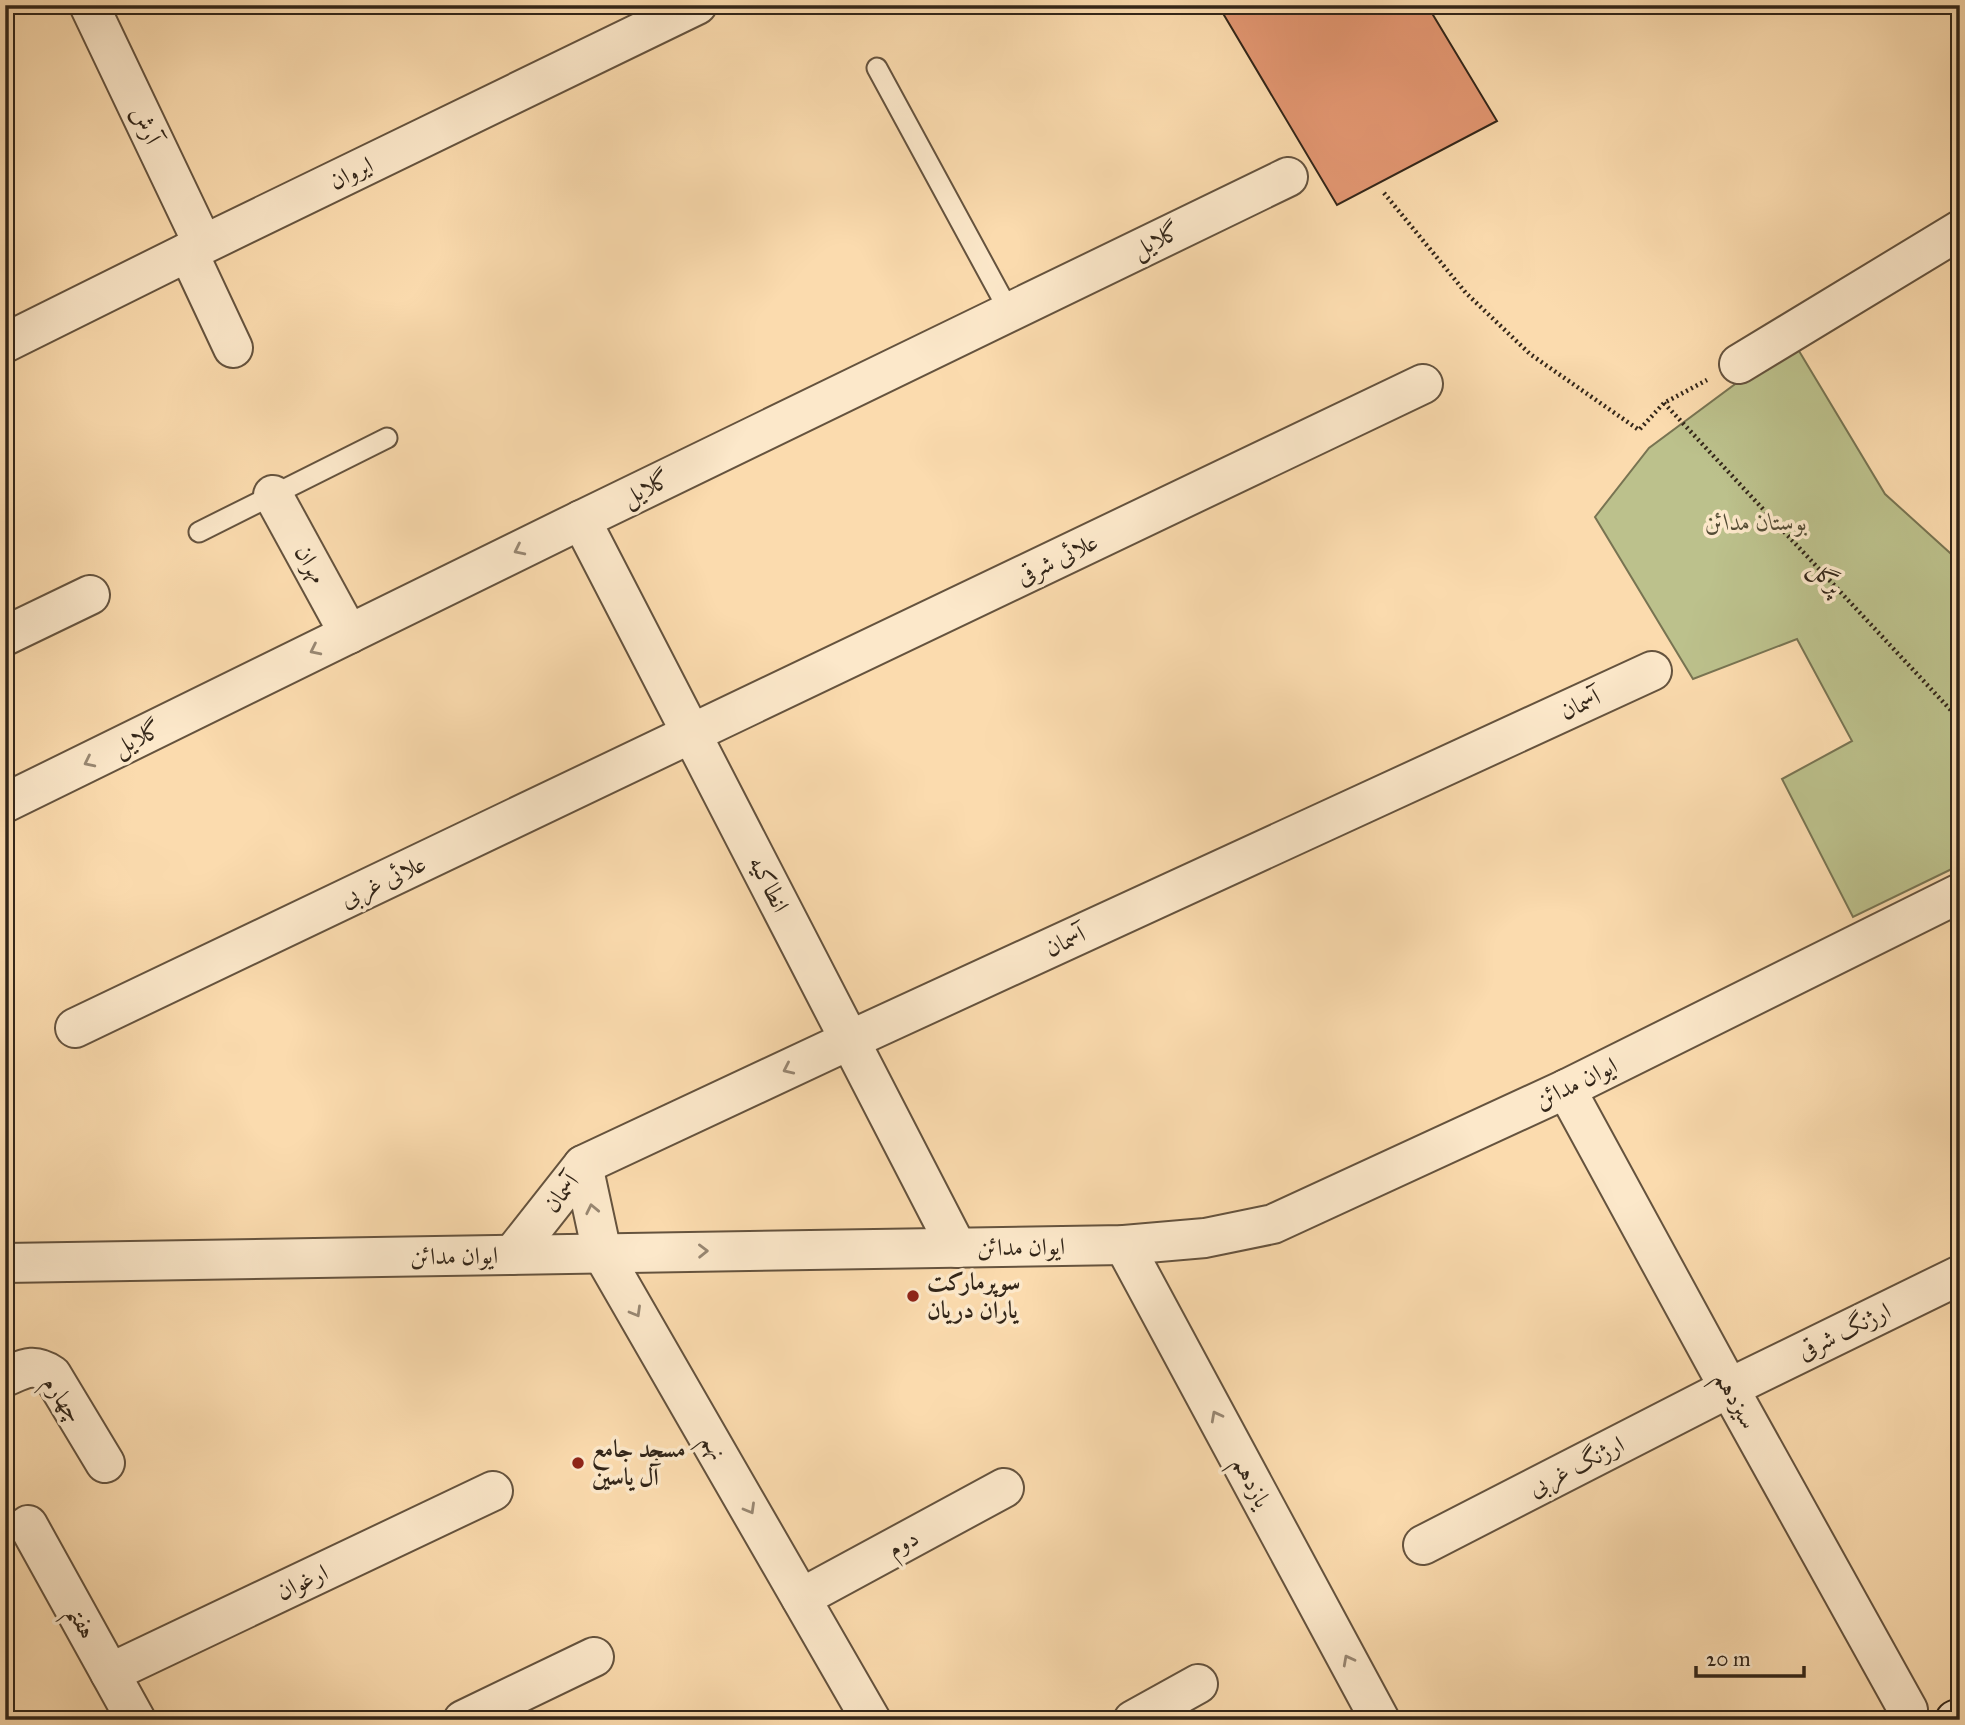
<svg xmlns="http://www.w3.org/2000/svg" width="1965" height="1725" font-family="'IM FELL Great Primer',Amiri,serif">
<rect width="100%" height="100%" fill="#fbdbae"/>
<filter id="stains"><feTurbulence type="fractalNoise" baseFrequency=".00286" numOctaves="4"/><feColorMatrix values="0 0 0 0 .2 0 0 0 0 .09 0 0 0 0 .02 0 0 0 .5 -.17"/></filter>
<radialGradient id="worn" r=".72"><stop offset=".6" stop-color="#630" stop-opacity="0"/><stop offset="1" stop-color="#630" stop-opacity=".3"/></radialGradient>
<path fill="#bcc18c" stroke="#787452" stroke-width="2" d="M1793,341L1885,494L1960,562V865L1853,917L1782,779L1852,741L1797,639L1693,679L1595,517L1649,448Z"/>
<path fill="#e29671" stroke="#332619" stroke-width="2" d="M1218,5H1427L1497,121L1337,205Z"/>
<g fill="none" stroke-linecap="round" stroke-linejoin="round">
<g stroke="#65533e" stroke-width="23">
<g id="service">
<path d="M877,68L1009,311"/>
<path d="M199,532L387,438"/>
</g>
</g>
<g stroke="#65533e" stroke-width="42">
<g id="minor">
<path d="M89,5L203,244"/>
<path d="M188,252L233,348"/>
<path d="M5,343L188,252L697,5"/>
<path d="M1739,364L1960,230"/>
<path d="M273,495L349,634"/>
<path d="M581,520L957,1248"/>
<path d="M5,636L90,595"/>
<path d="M5,803L581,520L1288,177"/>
<path d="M75,1028L1423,384"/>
<path d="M1566,1089L1729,1388L1908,1710"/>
<path d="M583,1165L602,1253L871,1720"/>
<path d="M1124,1245L1380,1720"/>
<path d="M512,1255L583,1165L850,1040L1652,671"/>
<path d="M5,1263L1124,1245L1205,1238L1273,1224L1566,1089L1960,893"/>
<path d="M5,1377C24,1369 33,1362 52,1375L105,1463"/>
<path d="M28,1525L136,1720"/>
<path d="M1423,1545L1729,1388L1960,1275"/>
<path d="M801,1598L1004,1488"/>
<path d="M110,1673L493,1491"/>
<path d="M463,1720L594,1657"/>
<path d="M1133,1720L1198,1684"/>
</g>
</g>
<g stroke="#332619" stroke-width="42">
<path id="secondary" d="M1955,1720L1960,1718"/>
</g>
<g stroke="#332619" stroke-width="4.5" stroke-dasharray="2 3.5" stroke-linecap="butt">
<path d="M1384,193L1466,293L1530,354L1639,430L1664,403L1707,380"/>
<path d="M1664,403L1960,720"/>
</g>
<use href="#service" stroke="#fce8ca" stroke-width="19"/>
<use href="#minor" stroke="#fce8ca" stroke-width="38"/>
<use href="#secondary" stroke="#fce8ca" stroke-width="38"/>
</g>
<defs><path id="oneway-chevron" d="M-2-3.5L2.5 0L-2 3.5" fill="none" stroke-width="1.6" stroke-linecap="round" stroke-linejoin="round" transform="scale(1.75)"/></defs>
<g stroke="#988772">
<use href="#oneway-chevron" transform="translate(519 550) rotate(154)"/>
<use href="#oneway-chevron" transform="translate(315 650) rotate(154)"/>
<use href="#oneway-chevron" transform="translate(89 762) rotate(154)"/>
<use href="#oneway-chevron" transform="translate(788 1069) rotate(155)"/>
<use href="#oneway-chevron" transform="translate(592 1209) rotate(-102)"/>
<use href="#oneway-chevron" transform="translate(703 1251) rotate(-1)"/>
<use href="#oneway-chevron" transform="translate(636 1312) rotate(60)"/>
<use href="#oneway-chevron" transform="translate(1216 1416) rotate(-118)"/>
<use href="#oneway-chevron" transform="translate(750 1509) rotate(60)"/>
<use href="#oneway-chevron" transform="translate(1348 1660) rotate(-118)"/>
</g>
<g fill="#8f2418" stroke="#fce8ca" stroke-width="2.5">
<circle cx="913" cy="1296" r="7"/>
<circle cx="578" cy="1463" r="7"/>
</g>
<g text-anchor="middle" stroke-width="7" stroke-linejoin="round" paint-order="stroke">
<g font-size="24" fill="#332619" stroke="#fce8ca">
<text transform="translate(146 125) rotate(64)" y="8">آرش</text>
<text transform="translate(351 173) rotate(-26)" y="8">ایروان</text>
<text transform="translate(1156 240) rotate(-26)" y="8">گلایل</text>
<text transform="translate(646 488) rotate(-26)" y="8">گلایل</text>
<text transform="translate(1057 559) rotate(-26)" y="8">علائی شرقی</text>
<text transform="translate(311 564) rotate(61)" y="8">مهران</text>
<text transform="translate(1826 577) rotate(47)" y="8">پرگل</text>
<text transform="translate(1580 704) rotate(-25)" y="8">آسمان</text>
<text transform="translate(137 738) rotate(-26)" y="8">گلایل</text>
<text transform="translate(383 881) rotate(-25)" y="8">علائی غربی</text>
<text transform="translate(769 884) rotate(63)" y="8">انطاکیه</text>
<text transform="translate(1065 941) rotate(-25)" y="8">آسمان</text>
<text transform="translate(1576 1083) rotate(-26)" y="8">ایوان مدائن</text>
<text transform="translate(561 1193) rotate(-52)" y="8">آسمان</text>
<text transform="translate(1021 1247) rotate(-1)" y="8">ایوان مدائن</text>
<text transform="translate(454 1256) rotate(-1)" y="8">ایوان مدائن</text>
<text transform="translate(1844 1331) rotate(-26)" y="8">ارژنگ شرقی</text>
<text transform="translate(63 1399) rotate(55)" y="8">چهارم</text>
<text transform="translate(1736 1400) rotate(61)" y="8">سیزدهم</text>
<text transform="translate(714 1447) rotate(60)" y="8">نهم</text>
<text transform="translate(1576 1466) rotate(-27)" y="8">ارژنگ غربی</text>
<text transform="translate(1252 1482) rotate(62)" y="8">یازدهم</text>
<text transform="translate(903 1543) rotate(-28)" y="8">دوم</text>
<text transform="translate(302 1582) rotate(-25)" y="8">ارغوان</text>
<text transform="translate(82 1622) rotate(61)" y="8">هفتم</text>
</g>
<g font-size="24" font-style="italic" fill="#554d36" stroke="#fce8ca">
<text x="1756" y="530">بوستان مدائن</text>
</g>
<g font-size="24" font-weight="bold" fill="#332619" stroke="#fce8ca" text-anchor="start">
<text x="927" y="1290">سوپرمارکت<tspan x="927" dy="28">یاران دریان</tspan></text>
<text x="592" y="1457">مسجد جامع<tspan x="592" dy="28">آل یاسین</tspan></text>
</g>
</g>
<rect width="1965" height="1725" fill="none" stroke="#fbdbae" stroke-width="28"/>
<rect x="7" y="7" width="1951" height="1711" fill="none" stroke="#332619" stroke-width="3.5"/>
<rect x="14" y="14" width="1937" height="1697" fill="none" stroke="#332619" stroke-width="2"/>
<path d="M1696 1666v10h108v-10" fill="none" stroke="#332619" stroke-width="3.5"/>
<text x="1706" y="1666" font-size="21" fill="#332619" stroke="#fce8ca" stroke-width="5" paint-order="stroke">20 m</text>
<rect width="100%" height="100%" filter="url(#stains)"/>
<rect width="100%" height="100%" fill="url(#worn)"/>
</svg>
